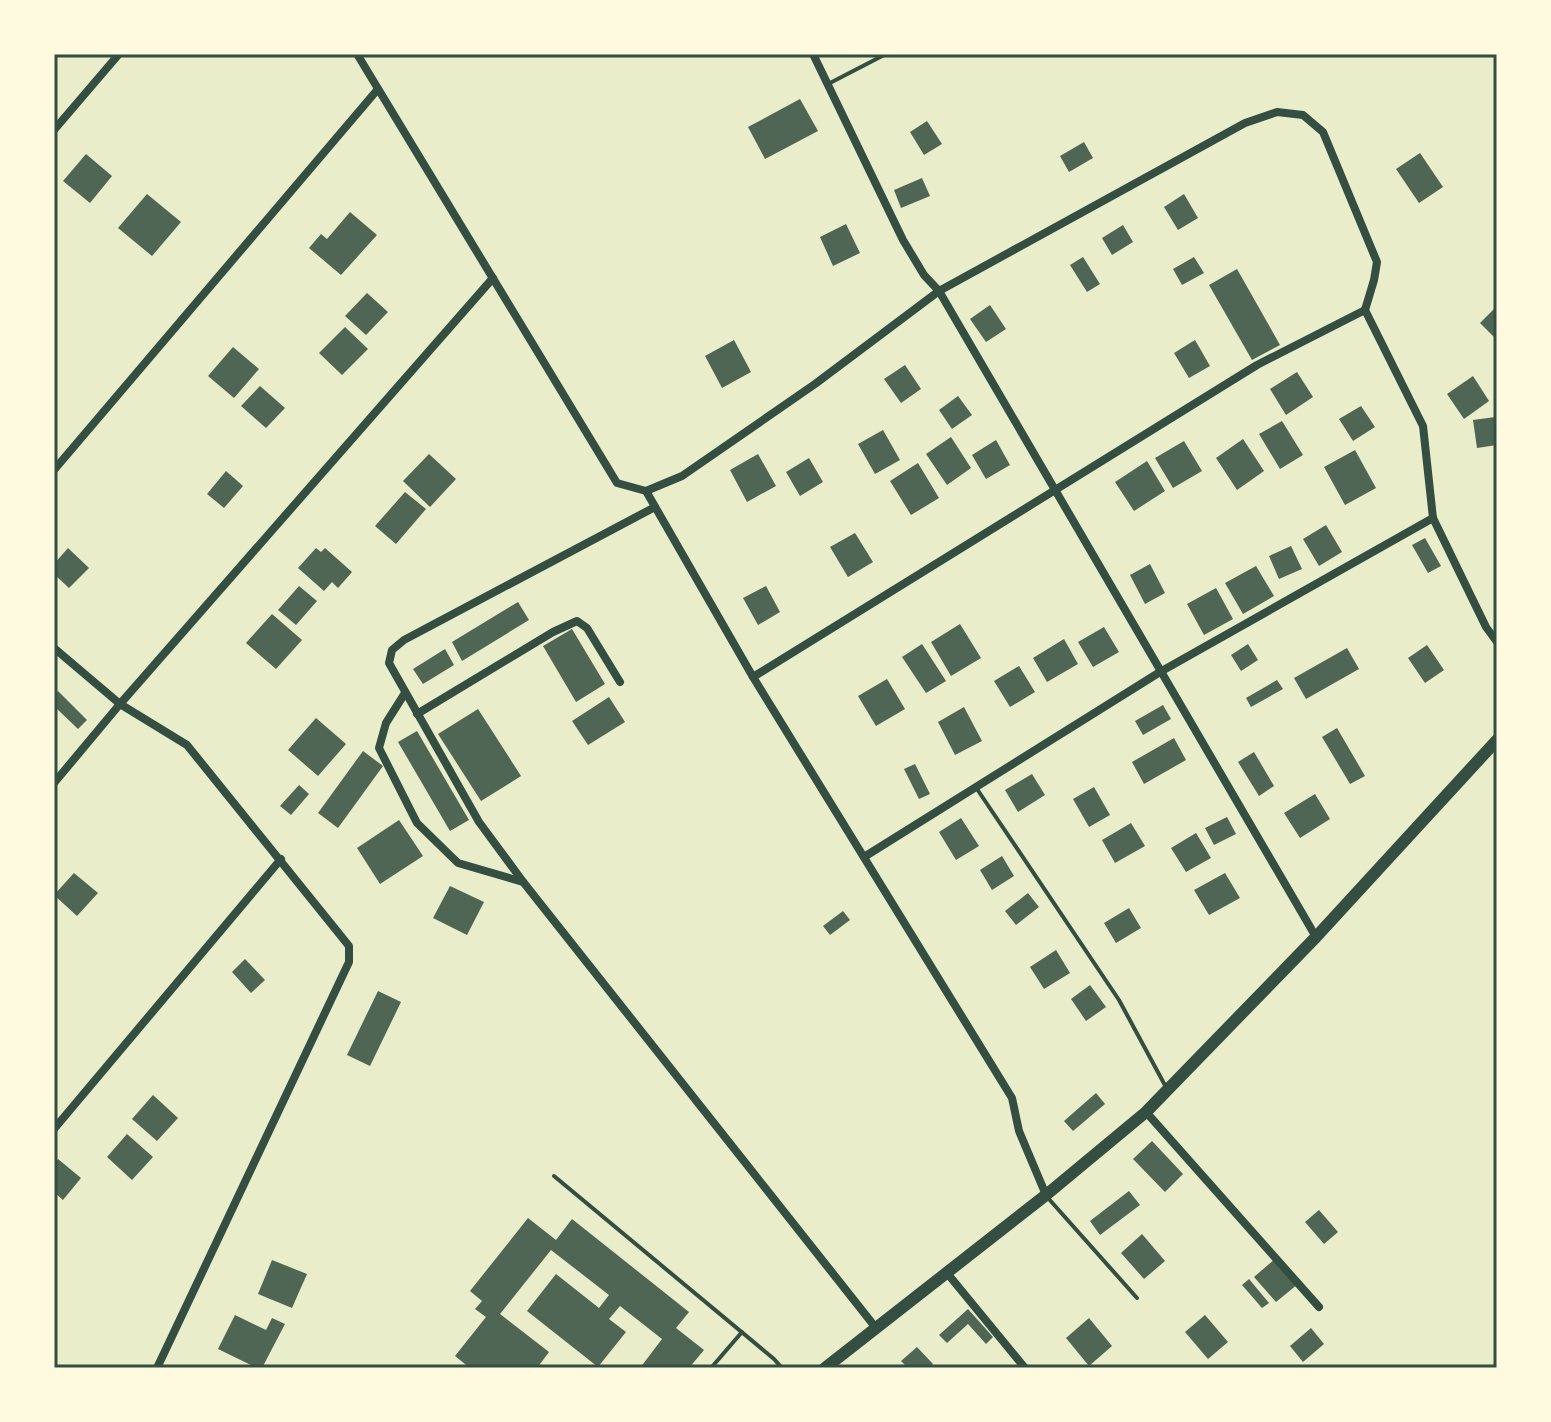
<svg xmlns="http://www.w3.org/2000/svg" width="1551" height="1422" font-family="Ubuntu,sans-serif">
<rect width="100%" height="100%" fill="#e9edc9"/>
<g fill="#4f6655">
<path d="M800,99L818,131L765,159L748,127Z"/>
<path d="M927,121L942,144L924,155L910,132Z"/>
<path d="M1084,142L1093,158L1069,172L1060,156Z"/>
<path d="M1420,153L1443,187L1419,203L1396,169Z"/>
<path d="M86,154L112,176L90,203L63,181Z"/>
<path d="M922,178L930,196L901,208L894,190Z"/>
<path d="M147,194L181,222L152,256L118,228Z"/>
<path d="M1184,194L1198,218L1178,230L1164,207Z"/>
<path d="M350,212L377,235L341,275L309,248L321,234L327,239Z"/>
<path d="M846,224L860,253L833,266L820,237Z"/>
<path d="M1123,225L1133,242L1112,255L1102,238Z"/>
<path d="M1083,257L1100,284L1087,292L1070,265Z"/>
<path d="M1194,257L1204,273L1182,285L1173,269Z"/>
<path d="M1237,269L1280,345L1252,360L1209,285Z"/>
<path d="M367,293L388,312L366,335L345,316Z"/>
<path d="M990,305L1006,329L986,342L970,319Z"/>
<path d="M1497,306V340L1480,323Z"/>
<path d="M345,327L368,349L342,375L319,353Z"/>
<path d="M734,340L751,372L722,388L705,356Z"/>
<path d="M1195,340L1210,366L1189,378L1174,353Z"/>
<path d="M233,347L259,369L234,398L208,376Z"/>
<path d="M905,365L921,389L901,403L884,379Z"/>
<path d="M1297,372L1313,397L1286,415L1270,389Z"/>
<path d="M1473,376L1489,401L1464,419L1447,394Z"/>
<path d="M260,386L285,408L266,428L241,406Z"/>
<path d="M958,396L972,415L952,429L939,410Z"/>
<path d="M1361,406L1375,427L1353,441L1339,419Z"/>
<path d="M1495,417L1497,445L1477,448L1473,420Z"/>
<path d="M1282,421L1303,455L1280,469L1259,434Z"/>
<path d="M883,430L900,460L875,474L858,444Z"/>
<path d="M951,437L971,468L947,485L926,454Z"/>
<path d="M1243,439L1264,471L1237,490L1216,458Z"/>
<path d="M996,440L1010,465L986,479L972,455Z"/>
<path d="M1184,441L1202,471L1173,488L1155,458Z"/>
<path d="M1355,450L1376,488L1345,505L1324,467Z"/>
<path d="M429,454L456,479L430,507L403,481Z"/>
<path d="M758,454L776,486L747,502L730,470Z"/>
<path d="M809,458L823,482L800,496L786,472Z"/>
<path d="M1147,461L1165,491L1134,511L1115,482Z"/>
<path d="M918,463L939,498L911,515L890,481Z"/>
<path d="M226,471L243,486L224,508L207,494Z"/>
<path d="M405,492L426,509L396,544L375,526Z"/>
<path d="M1326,525L1342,552L1319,566L1303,539Z"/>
<path d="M855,533L873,562L848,577L830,547Z"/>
<path d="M1425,538L1441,566L1428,573L1412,545Z"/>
<path d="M1291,546L1302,569L1279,579L1269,556Z"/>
<path d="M68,548L89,568L69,588L54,574V564Z"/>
<path d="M316,548L321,552L325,548L352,572L338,588L332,582L324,591L298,568Z"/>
<path d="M1150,564L1165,593L1145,604L1130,575Z"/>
<path d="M1256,566L1274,596L1243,614L1225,583Z"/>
<path d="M299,586L317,601L296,625L278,610Z"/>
<path d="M766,586L780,612L758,625L743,598Z"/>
<path d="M1216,588L1233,619L1204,635L1187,604Z"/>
<path d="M518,602L529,620L462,661L452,642Z"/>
<path d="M272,614L302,640L276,669L246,643Z"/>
<path d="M960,624L981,658L951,676L931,642Z"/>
<path d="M1104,627L1119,652L1093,667L1078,642Z"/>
<path d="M572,629L605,684L576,702L543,646Z"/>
<path d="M1064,639L1078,664L1047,682L1033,658Z"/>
<path d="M922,644L946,681L926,693L902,657Z"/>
<path d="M1248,644L1258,660L1241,671L1231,655Z"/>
<path d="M1427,645L1444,670L1425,683L1408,658Z"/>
<path d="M1347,648L1359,669L1306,699L1294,678Z"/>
<path d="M445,649L454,665L423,684L413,669Z"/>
<path d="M1019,666L1035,692L1010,707L994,681Z"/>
<path d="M887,679L905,709L876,726L858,696Z"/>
<path d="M1277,680L1283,689L1251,707L1246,698Z"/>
<path d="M58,691L87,720L78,729L54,706V695Z"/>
<path d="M609,697L625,722L588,745L572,721Z"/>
<path d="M1163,705L1171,719L1143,735L1135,721Z"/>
<path d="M964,707L982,741L955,755L938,722Z"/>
<path d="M478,709L521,776L481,801L438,734Z"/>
<path d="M316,718L346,744L318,776L288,750Z"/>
<path d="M1337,728L1365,776L1350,784L1322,737Z"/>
<path d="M417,731L469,820L450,831L398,742Z"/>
<path d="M1174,738L1186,760L1144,784L1132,762Z"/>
<path d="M363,751L383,766L338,828L318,813Z"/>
<path d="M1254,752L1274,786L1259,796L1238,762Z"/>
<path d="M915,764L930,794L919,799L904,769Z"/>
<path d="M1032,774L1045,795L1018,812L1005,790Z"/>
<path d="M299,785L309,794L291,815L280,806Z"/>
<path d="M1094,787L1110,815L1089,827L1073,799Z"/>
<path d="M1315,794L1330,819L1300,838L1284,813Z"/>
<path d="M1227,817L1236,834L1214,845L1205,828Z"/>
<path d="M961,818L979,846L956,860L939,832Z"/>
<path d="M399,820L423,856L380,884L357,848Z"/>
<path d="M1131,823L1145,846L1115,863L1102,840Z"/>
<path d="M1196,833L1211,858L1186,872L1171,848Z"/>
<path d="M1002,856L1014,876L992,890L980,870Z"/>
<path d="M74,873L98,893L77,916L54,895Z"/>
<path d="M1225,873L1240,898L1209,915L1194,890Z"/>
<path d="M450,886L484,902L467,935L433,918Z"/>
<path d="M1028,893L1039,907L1016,925L1005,911Z"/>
<path d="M1129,908L1141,928L1116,943L1104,923Z"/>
<path d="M843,911L850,920L830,935L823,926Z"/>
<path d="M1056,950L1070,973L1044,989L1030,967Z"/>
<path d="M245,959L265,980L251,993L232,972Z"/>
<path d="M1090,985L1106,1007L1086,1021L1071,999Z"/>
<path d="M378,991L401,1002L370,1066L347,1055Z"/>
<path d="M1096,1093L1105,1104L1073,1131L1064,1121Z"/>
<path d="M153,1095L178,1118L157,1141L132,1119Z"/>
<path d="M127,1134L153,1157L132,1180L107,1157Z"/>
<path d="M1152,1141L1183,1174L1165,1192L1133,1159Z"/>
<path d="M58,1159L81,1178L63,1200L54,1192V1164Z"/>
<path d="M1129,1191L1140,1205L1100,1235L1090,1221Z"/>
<path d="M1319,1210L1338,1232L1324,1244L1305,1222Z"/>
<path d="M528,1218L556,1240L572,1219L689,1312L676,1328L704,1350L689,1368H640L662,1339L620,1306L609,1319L626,1332L598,1367L527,1311L556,1274L599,1308L609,1295L551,1250L500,1314L549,1352L537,1368H470L455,1356L486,1317L475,1309L482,1301L470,1291Z"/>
<path d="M1142,1234L1165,1261L1144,1279L1121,1253Z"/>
<path d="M1276,1258L1298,1284L1276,1302L1254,1277Z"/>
<path d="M272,1260L307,1274L292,1308L258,1294Z"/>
<path d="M1249,1279L1269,1303L1262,1308L1242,1285Z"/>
<path d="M968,1309L993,1337L986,1344L968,1324L947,1343L939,1335Z"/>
<path d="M235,1315L266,1330L272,1318L285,1324L262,1368H257L218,1349Z"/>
<path d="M1205,1315L1228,1342L1208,1359L1185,1332Z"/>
<path d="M1089,1318L1112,1346L1089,1366L1066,1338Z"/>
<path d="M1311,1328L1324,1344L1303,1362L1290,1346Z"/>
<path d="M917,1347L933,1364L928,1368H908L901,1361Z"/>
</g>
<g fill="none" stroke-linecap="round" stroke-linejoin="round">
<g stroke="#344e41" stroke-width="4">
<path d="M828,84L886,54"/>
<path d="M977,789L1119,1000L1167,1089"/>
<path d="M554,1176L774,1359L782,1368"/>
<path d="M1048,1198L1137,1298"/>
<path d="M711,1368L742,1332"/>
</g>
<g stroke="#344e41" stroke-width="8">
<path d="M357,54L617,483L646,491L753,677L1012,1098L1019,1131L1046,1195"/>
<path d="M813,54L903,240L924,275L939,291L1316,937"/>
<path d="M54,130L119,54"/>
<path d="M54,470L378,89"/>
<path d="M646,491L682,476L815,384L939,291L1245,123L1277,112L1303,115L1323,132L1377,262L1374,280L1365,310"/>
<path d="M655,507L404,640L392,650L389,663L479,822L524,883L876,1328"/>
<path d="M54,648L120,704L187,745L349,946V962L157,1368"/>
<path d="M753,677L1257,365L1365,310L1423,426L1433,518L1486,627L1497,642"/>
<path d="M405,693L386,723L379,748L417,823L458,863L523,882"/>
<path d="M417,714L553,632L577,621L587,628L620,682"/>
<path d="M54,783L120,704L493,278"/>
<path d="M864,857L1160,672L1433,518"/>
<path d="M1146,1112L1319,1307"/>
<path d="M54,1129L281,859"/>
<path d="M947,1273L1025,1368"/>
</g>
<path stroke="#344e41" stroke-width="12" d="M825,1368L1046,1195L1146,1112L1316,937L1497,740"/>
</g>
<rect width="1551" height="1422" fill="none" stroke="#fefae0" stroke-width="112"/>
<rect x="56" y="56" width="1439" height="1310" fill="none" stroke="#344e41" stroke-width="3"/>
</svg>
